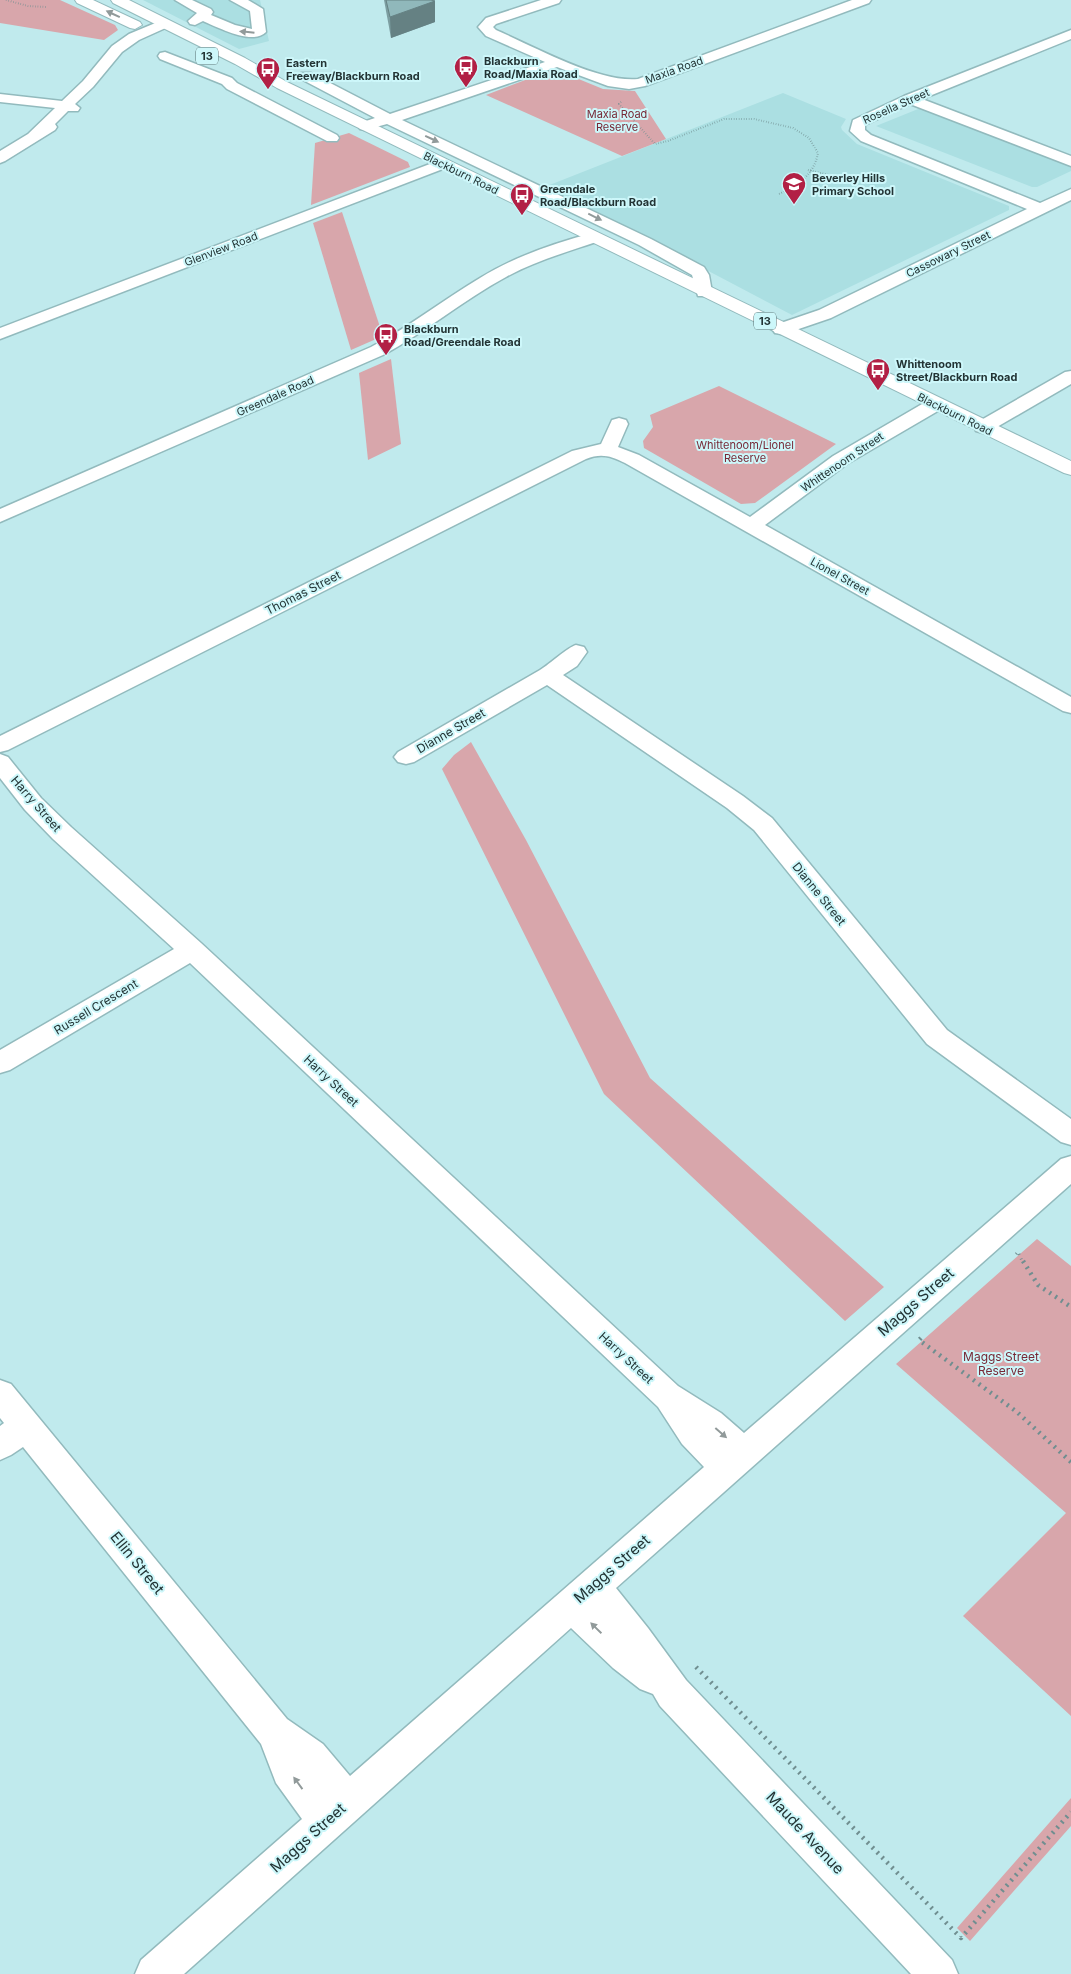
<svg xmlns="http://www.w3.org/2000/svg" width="1071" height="1974" font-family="Inter,sans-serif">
<rect width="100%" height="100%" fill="#c0eaed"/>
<g fill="#abdfe2">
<path d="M143,0H260L269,41L239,49Z"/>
<path d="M783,93L846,119L841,127L842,130L857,144L1009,206V210L792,315L547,186Z"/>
<path d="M928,105L1071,159V171L1037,187H1032L876,126Z"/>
</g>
<g fill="#d8a6ab">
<path d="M0,0H60L115,25L118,30L104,40L0,23Z"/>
<path d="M549,71H559L603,89L635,91L666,139L622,156L486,95Z"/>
<path d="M349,133L408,162L410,167L311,205L315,143Z"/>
<path d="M342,212L383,336L351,350L313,223Z"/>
<path d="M391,359L401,444L368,460L359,373Z"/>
<path d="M719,386L836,444L755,503L741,504L644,448L643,441L653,427L650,415Z"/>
<path d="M471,742L526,840L650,1078L884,1287L845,1321L604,1094L442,769L454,755Z"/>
<path d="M1037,1239L1071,1266V1716L963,1616L1066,1513L896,1364Z"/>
<path d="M1071,1798V1826L970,1941L957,1928Z"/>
</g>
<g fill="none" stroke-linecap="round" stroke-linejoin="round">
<g stroke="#92babd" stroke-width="3">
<g id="minor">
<path d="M175,0H192L211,9L213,12L211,15L235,25L252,29L250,11L230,0H248L263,9L266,32C253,46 217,27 203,21L195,25L190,24L188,21L197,13Z"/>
<path d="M541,0H561L559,3L496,24L493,27L496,30C533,46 599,83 638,79L852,0H871L869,3L645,86L629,89L608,86L557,67L402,120L651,239L704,267L709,275L712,292L710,296H698L692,275L639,245L387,124L365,130L360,129L358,126L360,123L375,118L301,79L299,76L301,73H311L390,114L545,62L486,36L478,27L486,18Z"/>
<path d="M165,19L172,23L170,26L139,40L122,52L93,87L75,104L80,108L78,111H68L55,124L57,127L55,130L5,161L0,163V151L28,134L55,108L0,102V94L62,101L83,81L112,46L129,34Z"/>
<path d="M1071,30V39L922,99L1071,156V166L910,104L865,125V130L871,135L1040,203L1071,189V200L831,318L787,333L781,334L775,333L772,329L775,325L819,310L1027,209L861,141L850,131L853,120L904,96Z"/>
<path d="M165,52L232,78L237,83L337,135L339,138L337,141H327L227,89L222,84L160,59L158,56L160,53Z"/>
<path d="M443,159L448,161L451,164L448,167L0,339V328Z"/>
<path d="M593,233L599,235L601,238L599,241C567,252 535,261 506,277C463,300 426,332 383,355L0,522V509L371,347C409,327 443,300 480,278C514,257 554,243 593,233Z"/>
<path d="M1071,371V384L990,431L983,433L976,431L974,427L976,423L1065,372Z"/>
<path d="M936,398L943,400L945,404L943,408L847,464L765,525L1071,697V713L1063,711L625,463C611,456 601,453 586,459L8,750L0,752V736L572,451L601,444L612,420L619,418L626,420L628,424L618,447L639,455L750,517L833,456L929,400Z"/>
<path d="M576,645L584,647L587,652L577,666L563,675L743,796L772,818L947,1030L1071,1119V1145L1061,1142L927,1044L754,830L727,808L547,685L414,762L406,764L398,762L394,757L398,752L540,670C550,664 568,647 576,645Z"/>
<path d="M0,754L8,757L41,798L71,827L201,943L678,1386L721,1413L744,1433L1061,1159L1071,1156V1184L616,1588L648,1628L686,1680L952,1960L958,1974H911L660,1706L653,1694L640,1689L613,1668L571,1628L184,1974H135L141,1960L302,1819L276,1783L261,1744L23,1447L11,1455L0,1460V1426L4,1423L0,1418V1380L11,1384L287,1719L323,1744L350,1776L704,1467L682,1444L658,1407L190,963L10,1070L0,1073V1050L174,949L53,839L25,810L0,778Z"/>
</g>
</g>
<g stroke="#92babd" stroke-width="2">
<g id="major">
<path d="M75,0H93L140,22L142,25L135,29L130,28L77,3Z"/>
<path d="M111,0H129L245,58L287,82L1071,461V475L1064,473L277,88L235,64L113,3Z"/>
</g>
</g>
<g stroke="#708e90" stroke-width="2" stroke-dasharray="0.5 2" stroke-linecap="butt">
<path d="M6,0L28,6L46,7"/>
<path d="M621,102L619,104L655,144L668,141L724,119H754L793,128L809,138L818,153C814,175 798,185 779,194"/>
<path d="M808,170L829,175"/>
</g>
<path stroke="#708e90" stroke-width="3" stroke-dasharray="1 4" stroke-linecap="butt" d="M1016,1254L1018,1252L1023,1263"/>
<g stroke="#708e90" stroke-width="4.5" stroke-dasharray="2 5" stroke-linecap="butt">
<path d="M1023,1261L1038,1285L1071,1307"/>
<path d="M921,1338L919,1340L1017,1412L1071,1462"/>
<path d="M696,1667L961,1938L1071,1812"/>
</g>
<use href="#minor" fill="#fff" fill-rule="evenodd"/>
<use href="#major" fill="#fff" fill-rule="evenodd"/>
</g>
<path fill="#7c9ea1" d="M384,0H431L435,1V22L391,38Z"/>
<path fill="#658183" d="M435,1V22L391,38L390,17Z"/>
<path fill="#90b8bb" stroke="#658183" d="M386,0H431L435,1L390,17Z"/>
<defs><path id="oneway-solid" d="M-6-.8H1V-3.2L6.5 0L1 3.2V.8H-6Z" transform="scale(1.25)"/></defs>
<g fill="#919a9a">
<use href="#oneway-solid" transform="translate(113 14) rotate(-155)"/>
<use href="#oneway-solid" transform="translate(247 32) rotate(-174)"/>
<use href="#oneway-solid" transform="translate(432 139) rotate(25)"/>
<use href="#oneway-solid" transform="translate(595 217) rotate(26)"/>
<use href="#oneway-solid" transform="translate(721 1433) rotate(41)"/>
<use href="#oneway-solid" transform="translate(596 1628) rotate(-136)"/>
<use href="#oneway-solid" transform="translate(298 1783) rotate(-126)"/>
</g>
<defs>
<g id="bus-pin" transform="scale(1.25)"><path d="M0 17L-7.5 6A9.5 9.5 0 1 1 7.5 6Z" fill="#b22045" stroke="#cdf7fa"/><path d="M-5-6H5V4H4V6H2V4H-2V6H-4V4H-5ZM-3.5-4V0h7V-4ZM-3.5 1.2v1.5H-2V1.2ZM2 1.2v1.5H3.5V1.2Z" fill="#fff"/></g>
<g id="school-pin" transform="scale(1.25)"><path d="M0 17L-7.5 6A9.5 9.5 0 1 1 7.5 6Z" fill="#b22045" stroke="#cdf7fa"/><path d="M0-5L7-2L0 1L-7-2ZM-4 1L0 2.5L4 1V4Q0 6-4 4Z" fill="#fff"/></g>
</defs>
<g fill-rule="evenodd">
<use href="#bus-pin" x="466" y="67"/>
<use href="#bus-pin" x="268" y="69"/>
<use href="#school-pin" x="794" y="184"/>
<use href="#bus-pin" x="522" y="195"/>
<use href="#bus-pin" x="386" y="335"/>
<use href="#bus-pin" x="878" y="370"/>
</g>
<g text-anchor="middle" stroke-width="4" stroke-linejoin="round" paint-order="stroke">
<g fill="#cdf7fa" stroke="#566e70" stroke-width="1">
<rect x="196" y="47.5" width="22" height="17" rx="4"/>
<rect x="754" y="312.5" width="22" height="17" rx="4"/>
</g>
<g font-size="11" font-weight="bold" fill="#233435">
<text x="207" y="60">13</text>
<text x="765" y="325">13</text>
</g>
<g font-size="11" font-weight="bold" fill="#233435" stroke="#cdf7fa" text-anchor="start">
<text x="484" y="65">Blackburn<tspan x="484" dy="13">Road/Maxia Road</tspan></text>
<text x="286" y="67">Eastern<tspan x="286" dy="13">Freeway/Blackburn Road</tspan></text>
<text x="812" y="182">Beverley Hills<tspan x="812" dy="13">Primary School</tspan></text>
<text x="540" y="193">Greendale<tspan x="540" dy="13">Road/Blackburn Road</tspan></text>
<text x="404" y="333">Blackburn<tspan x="404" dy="13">Road/Greendale Road</tspan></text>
<text x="896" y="368">Whittenoom<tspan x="896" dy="13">Street/Blackburn Road</tspan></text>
</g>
<g font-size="11" fill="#233435" stroke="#cdf7fa">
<text transform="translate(674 70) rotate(-20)" y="4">Maxia Road</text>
<text transform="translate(896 106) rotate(-24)" y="4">Rosella Street</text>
<text transform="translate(461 173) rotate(26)" y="4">Blackburn Road</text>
<text transform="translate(221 249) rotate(-21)" y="4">Glenview Road</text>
<text transform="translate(948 254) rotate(-26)" y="4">Cassowary Street</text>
<text transform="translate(275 396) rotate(-24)" y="4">Greendale Road</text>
<text transform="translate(955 414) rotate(26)" y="4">Blackburn Road</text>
<text transform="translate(842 462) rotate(-34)" y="4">Whittenoom Street</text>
<text transform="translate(840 576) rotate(29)" y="4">Lionel Street</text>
</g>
<g font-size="11" fill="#772836" stroke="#cdf7fa">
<text x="617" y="118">Maxia Road<tspan x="617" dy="13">Reserve</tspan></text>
<text x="745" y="449">Whittenoom/Lionel<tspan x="745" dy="13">Reserve</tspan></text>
</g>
<g font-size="12" fill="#233435" stroke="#cdf7fa">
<text transform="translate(303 593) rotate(-27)" y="4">Thomas Street</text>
<text transform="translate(451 731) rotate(-30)" y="4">Dianne Street</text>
<text transform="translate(36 804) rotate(49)" y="4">Harry Street</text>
<text transform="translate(819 894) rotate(51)" y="4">Dianne Street</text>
<text transform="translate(96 1007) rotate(-31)" y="4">Russell Crescent</text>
<text transform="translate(331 1081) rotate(43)" y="4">Harry Street</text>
<text transform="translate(626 1358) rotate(43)" y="4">Harry Street</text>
</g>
<g font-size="12" fill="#772836" stroke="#cdf7fa">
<text x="1001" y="1361">Maggs Street<tspan x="1001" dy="14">Reserve</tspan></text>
</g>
<g font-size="15" fill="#233435" stroke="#cdf7fa">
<text transform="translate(916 1302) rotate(-41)" y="5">Maggs Street</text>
<text transform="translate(137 1563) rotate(51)" y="5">Ellin Street</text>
<text transform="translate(612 1569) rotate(-41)" y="5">Maggs Street</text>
<text transform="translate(805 1833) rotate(47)" y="5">Maude Avenue</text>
<text transform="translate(308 1838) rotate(-42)" y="5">Maggs Street</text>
</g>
</g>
</svg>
